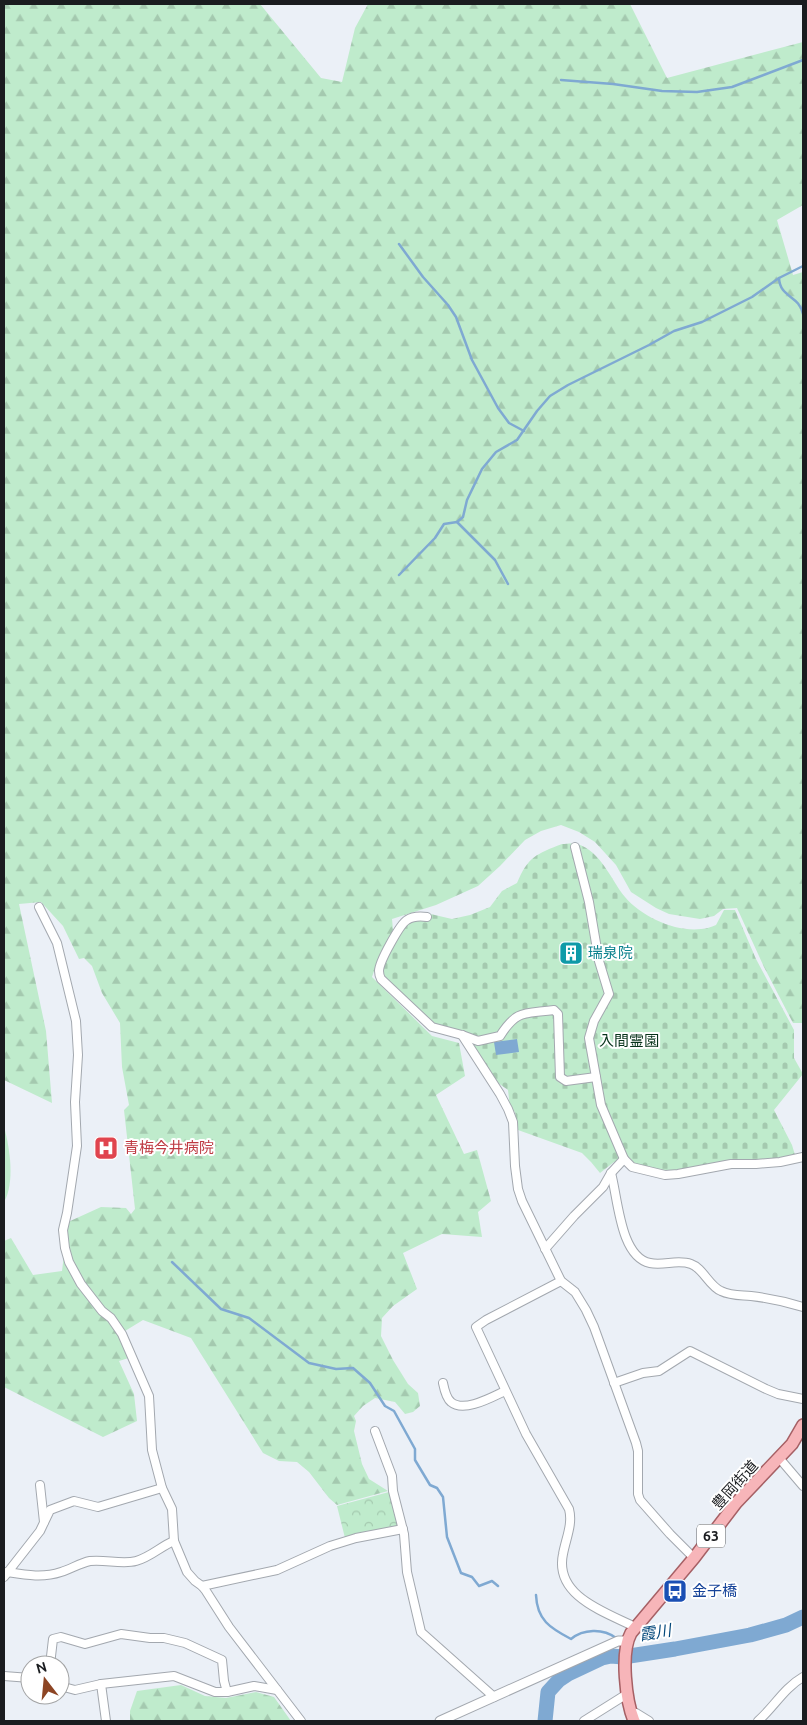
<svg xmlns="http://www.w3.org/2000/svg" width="807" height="1725" font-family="Ubuntu,'Noto Sans JP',sans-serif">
<defs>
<pattern id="forest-firs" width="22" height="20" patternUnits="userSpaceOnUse" patternTransform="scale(1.25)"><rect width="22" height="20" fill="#bfebcc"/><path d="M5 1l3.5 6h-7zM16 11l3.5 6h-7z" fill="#a4c9af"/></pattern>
<pattern id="cemetery-stones" width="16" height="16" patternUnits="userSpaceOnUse" patternTransform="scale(1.25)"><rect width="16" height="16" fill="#bfebcc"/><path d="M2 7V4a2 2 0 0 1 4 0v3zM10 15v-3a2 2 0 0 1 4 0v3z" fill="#a4c9af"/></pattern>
<pattern id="park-crowns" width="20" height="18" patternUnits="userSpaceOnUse" patternTransform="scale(1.25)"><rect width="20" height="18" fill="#bfebcc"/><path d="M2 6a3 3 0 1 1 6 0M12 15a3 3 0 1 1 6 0" fill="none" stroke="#a4c9af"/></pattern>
</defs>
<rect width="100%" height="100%" fill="#ebf0f7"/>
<g fill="url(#forest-firs)">
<path d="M4,4H260L321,78L342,82L355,28L368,4H630L667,78L803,42V205L777,220L793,275L803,272V1023H793L764,967L737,908L723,909L714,916L700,919L669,914L656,908L631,892L616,865L595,842L579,832L561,825L541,831L525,840L500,866L478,886L436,905L392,919L393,930L378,959L372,977L432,1036L459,1043L465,1076L436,1095L464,1154L477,1150L491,1201L478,1212L482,1237L442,1234L403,1253L417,1289L393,1306L382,1318L381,1336L393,1360L408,1384L418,1393L420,1406L413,1412L405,1414L395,1402L375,1398L363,1406L354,1416L356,1421L354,1431L362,1464L369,1479L388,1491L337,1505L329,1498L309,1472L297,1462L279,1461L263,1453L191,1338L143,1320L125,1331L135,1356L119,1361L134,1394L137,1421L103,1437L4,1387V1241L11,1238L33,1275L62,1271L68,1222L101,1207L126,1208L131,1214L135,1209L124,1110L129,1105L122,1067L120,1023L102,993L92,966L84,958L79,959L63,926L41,902L19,904L46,1031L52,1103L4,1080Z"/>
<path d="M181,1685L205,1696L226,1698L256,1692L274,1697L291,1721H130V1711L137,1691Z"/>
</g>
<path fill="url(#cemetery-stones)" d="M562,844C566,844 572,843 577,844C601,851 611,880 625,897C642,917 675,932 701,929C706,929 711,927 716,925L724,910H735L756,959L794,1030V1058L803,1074L774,1110L792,1145L795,1155L782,1158L727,1161L669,1172L614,1162L600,1173L591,1162L582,1153L518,1130L515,1112L510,1108L508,1090L491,1078L468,1040L431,1030L378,979L398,928V922L408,915L422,912L452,919L470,915L490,907L502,891L517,883C528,857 536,854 562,844Z"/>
<path fill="url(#park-crowns)" d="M389,1492L399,1524L396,1527L345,1538L337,1506Z"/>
<path fill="#bfebcc" d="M4,1127C10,1148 15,1183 4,1202Z"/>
<path fill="#7fa9d2" d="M517,1039L519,1052L496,1055L494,1042Z"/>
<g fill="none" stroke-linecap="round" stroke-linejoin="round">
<g stroke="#7fa9d2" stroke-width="2.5">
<path d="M561,80L613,84L662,91L697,92L732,87L803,60"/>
<path d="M399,244L423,277L448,305L456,317L472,360L498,408L509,423L524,431"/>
<path d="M803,266L779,278C780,298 799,295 803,314"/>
<path d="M457,522L495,560L508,584"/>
<path d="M399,575L435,538L444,524L457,522L463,517L467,500L482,469L496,452L517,440L537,411L550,396L568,385L649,345L674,331L702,322L752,297L779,278"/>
<path d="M172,1262L221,1309L249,1318L309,1363L336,1369L353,1368L370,1383L385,1406L394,1411L415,1449V1460L430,1485L437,1488L443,1497L447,1537L461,1573L472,1577L479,1586L492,1581L498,1586"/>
<path d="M536,1595C537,1620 550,1628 571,1639C583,1629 603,1628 616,1638"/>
</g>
<path stroke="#7fa9d2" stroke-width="15" d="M545,1721L548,1692L559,1680L568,1674L602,1658L611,1656L623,1657L675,1649L750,1635L786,1625L803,1617"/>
<g stroke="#a3a8af" stroke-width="10">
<g id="minor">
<path d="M575,847L589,902L599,961L609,994L594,1021L589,1038L601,1105L624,1159L632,1167L665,1175L678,1174L731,1164H756L780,1162L803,1157"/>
<path d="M39,907L57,943L76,1021L78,1055L75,1102L77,1146L67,1213L63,1230L65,1248L69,1262L81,1284L102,1311L111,1318L122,1334L149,1396L152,1450L162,1488L172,1509L174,1541L187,1572L195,1581L202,1586L206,1591L229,1627L301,1721"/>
<path d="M427,917C420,916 413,916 407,920C400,924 379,962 379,971C379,973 380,977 381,979L432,1027L462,1035L478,1041L500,1036C517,1009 525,1014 554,1010L558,1014L560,1077L566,1081L596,1077"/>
<path d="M462,1035L500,1094L508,1109L513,1122L515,1166L518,1189L522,1201L561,1281L575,1292L586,1310L594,1327L636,1443L638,1451V1494L640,1500L670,1534L694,1558"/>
<path d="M611,1173C618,1198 620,1257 650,1263C664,1266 677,1259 691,1264C703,1268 709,1286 721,1291C731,1296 741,1295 751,1296C768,1298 787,1302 803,1307"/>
<path d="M545,1249L574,1216L603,1187L611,1173L624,1159"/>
<path d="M561,1281L486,1320L476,1327L526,1434L569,1509C573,1524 566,1538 563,1554C554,1596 605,1612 635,1627"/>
<path d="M443,1383C444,1388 446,1398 451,1402C464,1413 492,1397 505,1391"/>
<path d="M614,1383L643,1373L659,1371L690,1351L766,1389L778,1394L803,1399"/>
<path d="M375,1431L392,1476L393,1491L404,1534L407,1572L421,1632L494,1697"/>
<path d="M780,1459L803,1486"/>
<path d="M40,1485L44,1522"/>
<path d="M7,1572C26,1575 43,1578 61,1572C71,1569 80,1563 90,1561C105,1559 122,1565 136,1561C151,1557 161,1546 174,1541"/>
<path d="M4,1577L40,1531L50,1510L74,1501L98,1507L162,1488"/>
<path d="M202,1586L277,1570L330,1546L356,1538L403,1529"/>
<path d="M50,1665L53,1639L61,1637L85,1644L121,1634L150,1638H164L185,1643L222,1660L224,1681L227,1692"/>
<path d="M4,1676L30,1678"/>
<path d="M101,1684L106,1721"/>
<path d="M60,1686L75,1690L101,1684L174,1676L215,1692H227L254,1686L277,1690"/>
<path d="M630,1712L636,1713L649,1721"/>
<path d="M584,1721L627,1694"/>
<path d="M758,1721C774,1707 784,1688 803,1677"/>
</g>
</g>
<g stroke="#a3a8af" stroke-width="11">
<path id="tertiary" d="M440,1721L618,1641H627"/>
</g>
<g stroke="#a66065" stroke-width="14">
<path id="primary" d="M634,1721C626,1701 620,1653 631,1633L694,1558L736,1503L792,1444L803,1425"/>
</g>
<use href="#minor" stroke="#fff" stroke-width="8"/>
<use href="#tertiary" stroke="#fff" stroke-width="9"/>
<use href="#primary" stroke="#f7b5b9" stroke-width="11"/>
</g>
<defs>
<g id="building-square" transform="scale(1.25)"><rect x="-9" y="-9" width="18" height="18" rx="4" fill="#0f9aa8" stroke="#fff"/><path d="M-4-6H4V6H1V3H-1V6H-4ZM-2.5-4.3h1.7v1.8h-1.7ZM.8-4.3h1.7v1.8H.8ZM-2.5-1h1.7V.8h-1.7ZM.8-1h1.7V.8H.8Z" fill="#fff"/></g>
<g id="hospital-square" transform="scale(1.25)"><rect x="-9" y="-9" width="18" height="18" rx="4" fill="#e0444e" stroke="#fff"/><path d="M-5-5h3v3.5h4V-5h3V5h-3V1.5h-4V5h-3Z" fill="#fff"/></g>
<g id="bus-square" transform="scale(1.25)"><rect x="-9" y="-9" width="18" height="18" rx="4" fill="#1a4fb4" stroke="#fff"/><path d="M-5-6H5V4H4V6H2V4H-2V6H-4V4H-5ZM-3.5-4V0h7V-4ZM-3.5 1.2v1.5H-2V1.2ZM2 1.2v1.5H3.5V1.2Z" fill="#fff"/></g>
</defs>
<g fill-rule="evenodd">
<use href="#building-square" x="571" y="953"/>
<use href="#hospital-square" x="106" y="1148"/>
<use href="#bus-square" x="675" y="1591"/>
</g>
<g text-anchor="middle" stroke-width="4" stroke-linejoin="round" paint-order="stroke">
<rect fill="#fff" stroke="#5f6062" stroke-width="1" x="697" y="1524.5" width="28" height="23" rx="4"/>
<g font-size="14" font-weight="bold" fill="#1a1c1f">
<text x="711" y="1541">63</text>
</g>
<g font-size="15" fill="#0d838f" stroke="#fff" text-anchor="start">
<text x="588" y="958">瑞泉院</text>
</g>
<g font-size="15" fill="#08331b" stroke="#fff">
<text x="629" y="1046">入間霊園</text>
</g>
<g font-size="15" fill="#be3a42" stroke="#fff" text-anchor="start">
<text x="124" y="1153">青梅今井病院</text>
</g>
<g font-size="15" fill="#1a1c1f" stroke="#fff">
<text transform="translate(735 1485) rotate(-48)" y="5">豊岡街道</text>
</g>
<g font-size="15" fill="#164399" stroke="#fff" text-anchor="start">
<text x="692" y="1596">金子橋</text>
</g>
<g font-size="16" font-style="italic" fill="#04487b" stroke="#fff">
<text transform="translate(655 1632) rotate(-9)" y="6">霞川</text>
</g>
</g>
<rect width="807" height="1725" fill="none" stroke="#1a1c1f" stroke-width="10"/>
<g transform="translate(45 1680) rotate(344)"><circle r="24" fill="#ffffff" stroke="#a3a4a5"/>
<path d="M0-4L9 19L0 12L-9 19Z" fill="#8d4524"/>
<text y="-8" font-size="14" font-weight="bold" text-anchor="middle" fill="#1a1c1f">N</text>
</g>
</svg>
